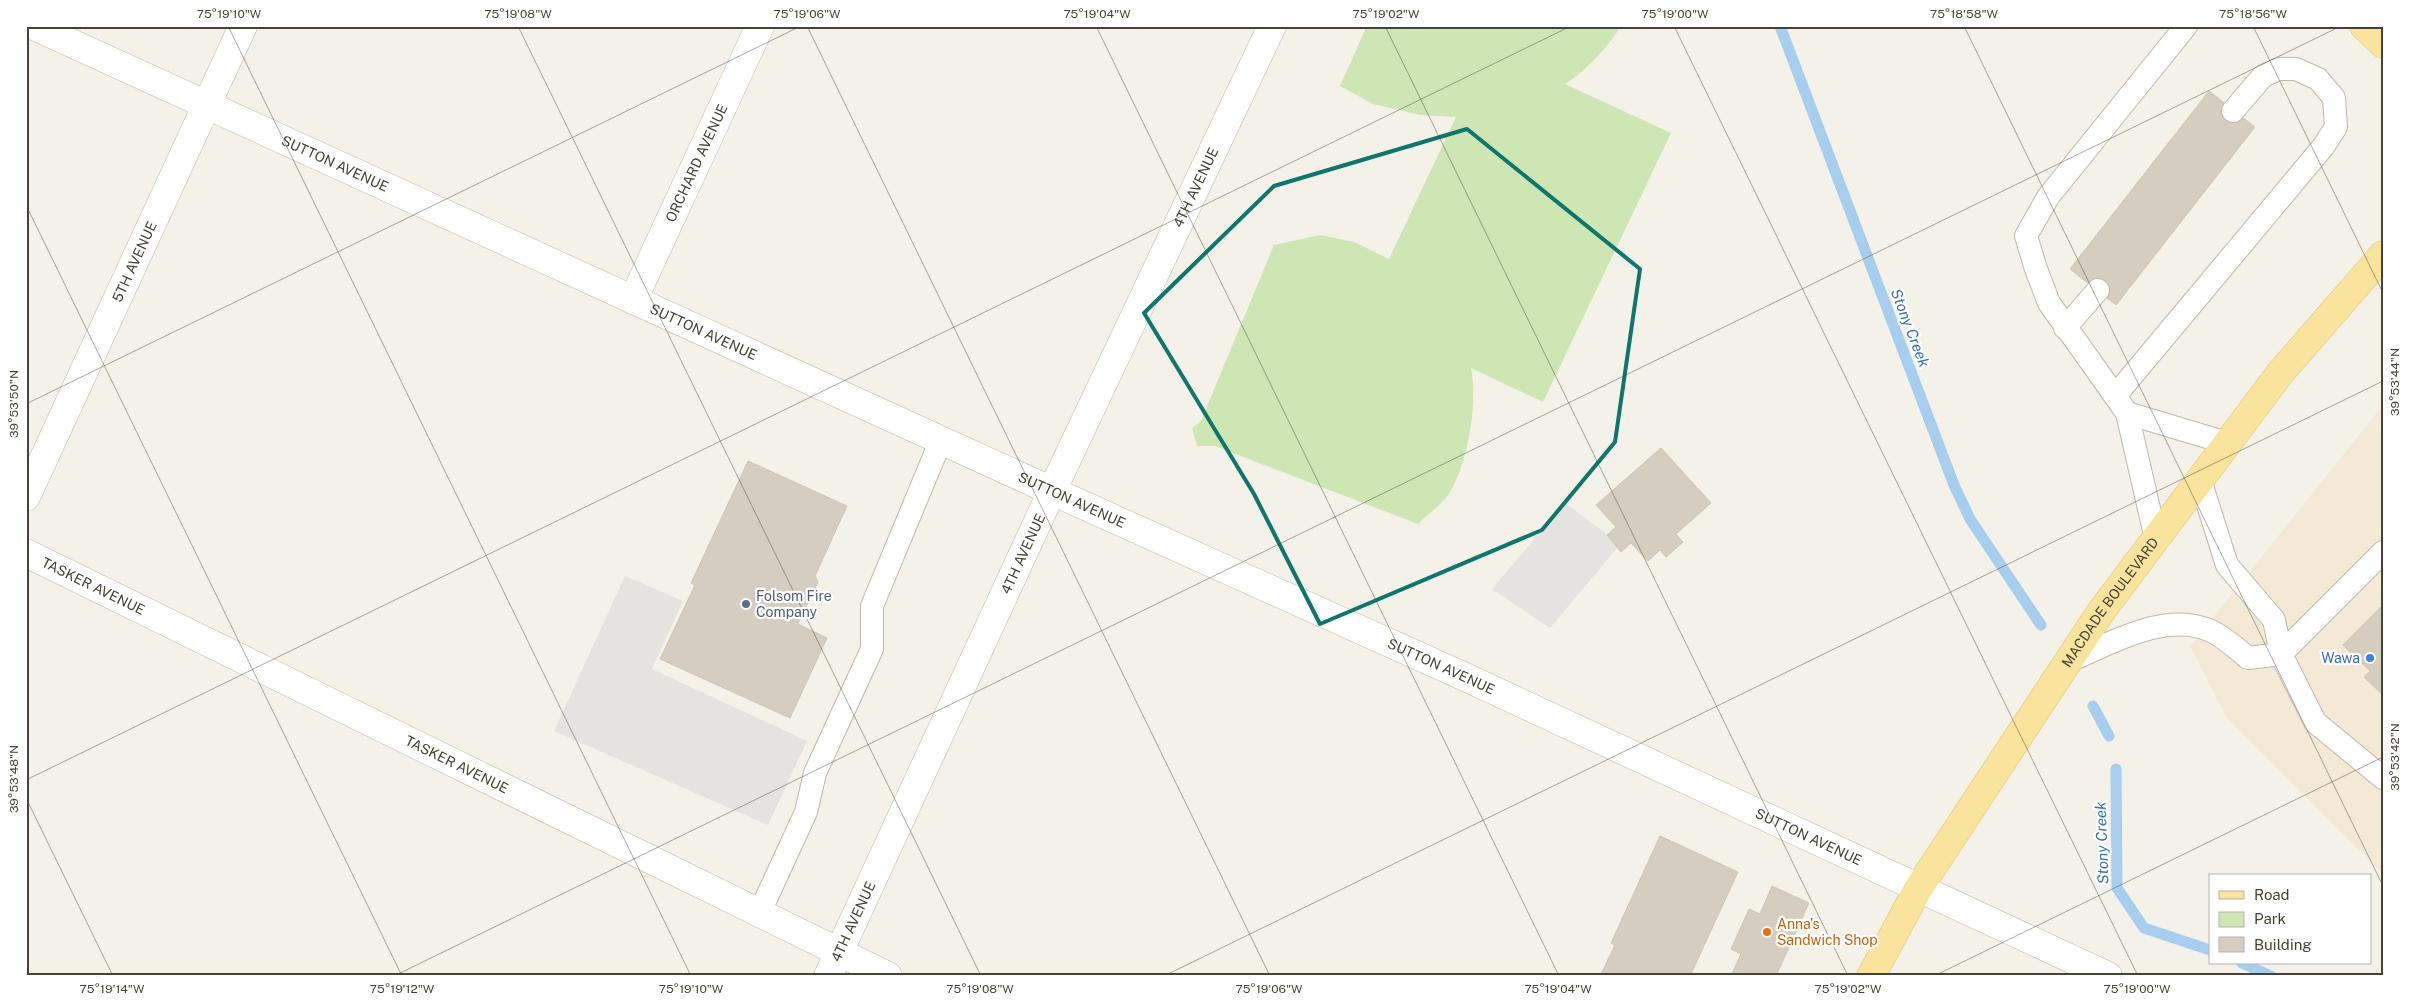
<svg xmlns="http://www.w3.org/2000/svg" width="2409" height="1002" font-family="'Public Sans',sans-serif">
<rect width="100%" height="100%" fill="#f4f1e9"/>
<path fill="#f4e9d5" d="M2383,405V874L2226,717L2190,646Z"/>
<path fill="#cde6b3" d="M1367,26H1621C1607,48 1587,70 1565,84L1671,133L1543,402L1471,368C1478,402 1468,462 1450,492C1443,504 1428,514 1418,524L1215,446H1197L1192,428L1201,421L1274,245L1320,235L1354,242L1389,259L1456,117L1420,115L1373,104L1340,86Z"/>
<g fill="#e5e3e0">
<path d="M1565,503L1604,532L1617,548L1550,628L1492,589Z"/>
<path d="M625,576L683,601L652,669L807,741L768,825L554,731Z"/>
</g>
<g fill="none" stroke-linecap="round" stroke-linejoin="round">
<g stroke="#a8ceed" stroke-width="11">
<path d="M1780,26L1954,485L1970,519L2041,625"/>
<path d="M2093,706L2109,736"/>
<path d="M2116,769L2117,888L2144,928L2210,950"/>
<path d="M2242,963L2271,976"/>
</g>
</g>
<g fill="#d5cdbf" stroke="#cfc5b2">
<path d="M2209,91L2255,127L2116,305L2070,269Z"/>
<path d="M1661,448L1711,503L1676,534L1683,542L1666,557L1660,550L1648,561L1631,543L1621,552L1607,535L1616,527L1596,505Z"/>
<path d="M748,461L847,506L815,576L818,582L798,624L827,638L790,718L660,659L695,585L691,583Z"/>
<path d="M2383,605V695L2364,677L2370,671L2343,645Z"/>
<path d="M1660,836L1738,872L1690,976H1600L1615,945L1611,943Z"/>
<path d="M1772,886L1809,903L1776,976H1731L1741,954L1731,949L1749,909L1760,914Z"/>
</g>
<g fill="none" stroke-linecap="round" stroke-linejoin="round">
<g stroke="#bfb9ac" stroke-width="24">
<g id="lane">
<path d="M2065,328L2098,290"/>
<path d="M2115,396L2323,147L2336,127L2334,98L2318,79L2296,69H2279L2263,76L2233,111"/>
<path d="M2127,413L2227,443"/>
<path d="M2200,480L2227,565L2274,620L2281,654L2315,722L2383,778"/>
<path d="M2156,539L2127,413L2049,303L2036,269L2026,236L2048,197L2186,26"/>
<path d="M2069,661C2110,644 2166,610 2211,631C2224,637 2236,648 2248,658L2281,654L2383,552"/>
<path d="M759,914L806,812L815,773L872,649V606L941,440"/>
</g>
</g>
<g stroke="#bfb9ac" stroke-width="29">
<g id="street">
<path id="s1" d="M34,26L1052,491L1463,676L2108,976"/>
<path id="s2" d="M633,300L760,26"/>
<path id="s3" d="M26,497L243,26"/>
<path id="s4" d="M26,553L888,976"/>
<path id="s5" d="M828,976L1052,491L1272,26"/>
</g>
</g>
<g stroke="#dfc26b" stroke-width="29">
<g id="primary">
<path d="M2364,26L2383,44"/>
<path id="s6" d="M1871,976L1918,889L2100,613L2281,372L2383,255"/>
</g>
</g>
<use href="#lane" stroke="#fff" stroke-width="22"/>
<use href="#street" stroke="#fff" stroke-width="28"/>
<use href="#primary" stroke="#fae39c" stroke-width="28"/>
</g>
<path fill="none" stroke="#0f766e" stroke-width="4" stroke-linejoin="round" d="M1467,129L1640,269L1615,442L1542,530L1320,624L1254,494L1144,313L1274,186Z"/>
<path fill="none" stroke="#474237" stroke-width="1" stroke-opacity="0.45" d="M228,26L691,976M518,26L981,976M807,26L1270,976M1096,26L1559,976M1385,26L1848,976M1674,26L2138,976M1964,26L2383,886M2253,26L2383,293M26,29L32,26M26,205L402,976M26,404L801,26M26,780L1571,26M26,798L113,976M394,976L2341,26M1164,976L2383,381M1934,976L2383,757"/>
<circle fill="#5c6f8a" stroke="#fff" stroke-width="2" cx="746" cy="604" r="5"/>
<circle fill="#3f7fe0" stroke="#fff" stroke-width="2" cx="2370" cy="658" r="5"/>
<circle fill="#e8710a" stroke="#fff" stroke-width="2" cx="1767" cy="932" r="5"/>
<g text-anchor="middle" stroke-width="4.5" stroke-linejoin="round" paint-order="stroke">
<g font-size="14" fill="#474237" stroke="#fff">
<text dy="5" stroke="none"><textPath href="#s2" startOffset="151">ORCHARD AVENUE</textPath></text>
<text dy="5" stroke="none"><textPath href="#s1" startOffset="331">SUTTON AVENUE</textPath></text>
<text dy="5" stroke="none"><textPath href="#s5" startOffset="870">4TH AVENUE</textPath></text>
<text dy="5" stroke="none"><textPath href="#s3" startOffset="259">5TH AVENUE</textPath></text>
<text dy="5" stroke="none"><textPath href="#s1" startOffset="736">SUTTON AVENUE</textPath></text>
<text dy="5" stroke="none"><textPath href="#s1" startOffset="1141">SUTTON AVENUE</textPath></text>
<text dy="5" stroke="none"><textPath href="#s5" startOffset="465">4TH AVENUE</textPath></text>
<text dy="5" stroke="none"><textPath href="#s4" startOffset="75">TASKER AVENUE</textPath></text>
<text dy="5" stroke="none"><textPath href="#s6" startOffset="444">MACDADE BOULEVARD</textPath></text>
<text dy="5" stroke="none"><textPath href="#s1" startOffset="1546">SUTTON AVENUE</textPath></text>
<text dy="5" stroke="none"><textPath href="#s4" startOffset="480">TASKER AVENUE</textPath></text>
<text dy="5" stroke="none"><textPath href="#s1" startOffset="1951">SUTTON AVENUE</textPath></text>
<text dy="5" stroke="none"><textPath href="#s5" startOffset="60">4TH AVENUE</textPath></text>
</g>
<g font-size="14" fill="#4e5e75" stroke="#fff" text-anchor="start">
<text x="756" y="601">Folsom Fire<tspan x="756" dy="16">Company</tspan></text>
</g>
<g font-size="14" fill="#366cbe" stroke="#fff" text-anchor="end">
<text x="2360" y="663">Wawa</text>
</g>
<g font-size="14" fill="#c56008" stroke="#fff" text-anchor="start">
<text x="1777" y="929">Anna's<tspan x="1777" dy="16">Sandwich Shop</tspan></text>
</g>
<g font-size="15" font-style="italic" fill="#3575af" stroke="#fff">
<text transform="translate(1910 328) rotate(69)" y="5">Stony Creek</text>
<text transform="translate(2102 843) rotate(-92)" y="5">Stony Creek</text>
</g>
</g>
<rect width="2409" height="1002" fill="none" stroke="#ffffff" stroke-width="55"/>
<rect x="2209" y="874" width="162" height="90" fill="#ffffff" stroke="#b5b3af"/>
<rect x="2219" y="891" width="25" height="8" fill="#fae39c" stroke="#b5b3af"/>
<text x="2254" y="900" font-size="15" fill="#474237">Road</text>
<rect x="2219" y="912" width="25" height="15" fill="#cde6b3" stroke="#b5b3af"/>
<text x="2254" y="924" font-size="15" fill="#474237">Park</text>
<rect x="2219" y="937" width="25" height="15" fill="#d5cdbf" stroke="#b5b3af"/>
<text x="2254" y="950" font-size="15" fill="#474237">Building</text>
<rect x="28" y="28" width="2354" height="946" fill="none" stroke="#474237" stroke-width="2"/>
<g font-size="12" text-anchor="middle" fill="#474237">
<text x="229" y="18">75°19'10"W</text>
<text x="518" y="18">75°19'08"W</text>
<text x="807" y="18">75°19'06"W</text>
<text x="1097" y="18">75°19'04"W</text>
<text x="1386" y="18">75°19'02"W</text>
<text x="1675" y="18">75°19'00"W</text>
<text x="1964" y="18">75°18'58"W</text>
<text x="2253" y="18">75°18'56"W</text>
<text transform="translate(2395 382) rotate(-90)" y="4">39°53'44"N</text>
<text transform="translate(14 404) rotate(-90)" y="4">39°53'50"N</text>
<text transform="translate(2395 757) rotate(-90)" y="4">39°53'42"N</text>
<text transform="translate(14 779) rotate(-90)" y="4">39°53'48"N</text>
<text x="112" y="993">75°19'14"W</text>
<text x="402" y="993">75°19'12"W</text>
<text x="691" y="993">75°19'10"W</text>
<text x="980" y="993">75°19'08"W</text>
<text x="1269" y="993">75°19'06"W</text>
<text x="1558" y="993">75°19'04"W</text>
<text x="1848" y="993">75°19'02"W</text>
<text x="2137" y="993">75°19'00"W</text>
</g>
</svg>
